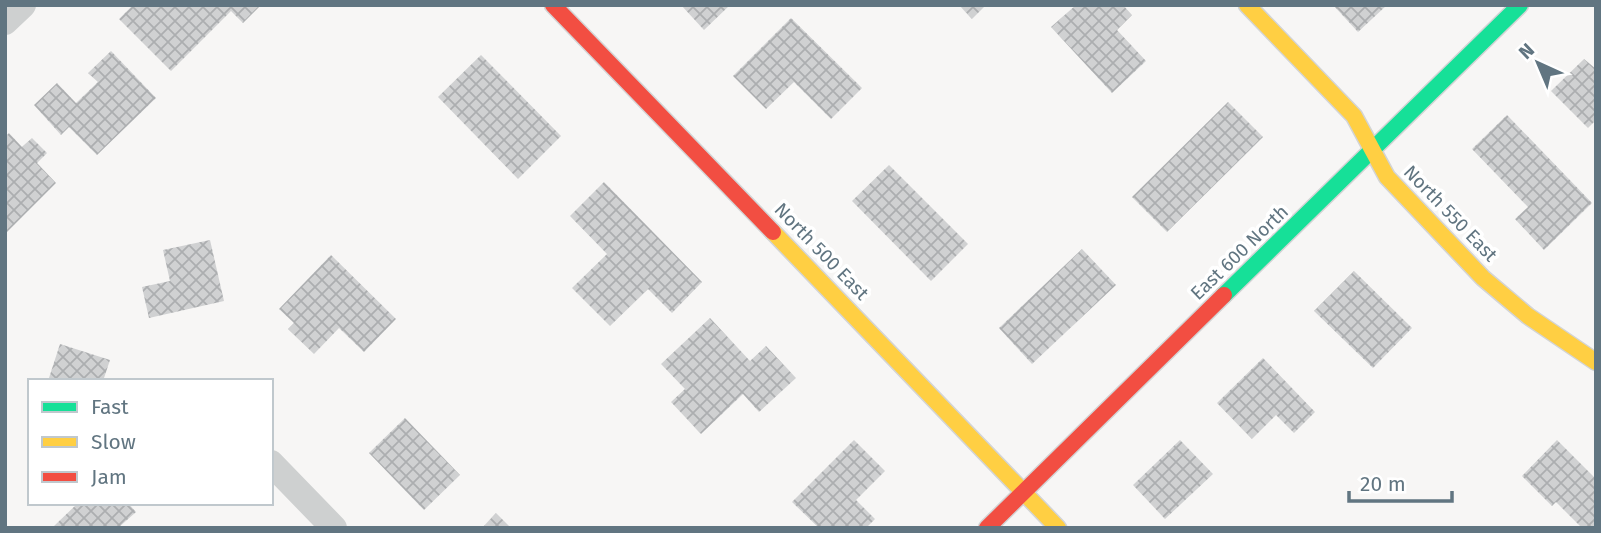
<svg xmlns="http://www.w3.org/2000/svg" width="1601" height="533" font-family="'Fira Sans',sans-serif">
<defs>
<pattern id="building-cross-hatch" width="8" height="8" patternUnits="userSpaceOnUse" patternTransform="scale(1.75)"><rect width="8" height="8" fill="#d0d1d2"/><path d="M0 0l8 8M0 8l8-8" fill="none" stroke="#acaeb0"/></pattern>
</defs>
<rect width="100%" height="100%" fill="#f7f6f5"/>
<g fill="url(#building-cross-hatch)">
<path d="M133,5H261L243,23L231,11L171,71L119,19Z"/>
<path d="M681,5H730L704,30Z"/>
<path d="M959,5H986L972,19Z"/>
<path d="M1076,5H1123L1132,15L1117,30L1146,61L1112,93L1051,27Z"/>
<path d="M1333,5H1387L1358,32Z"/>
<path d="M791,18L862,88L831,119L794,82L766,109L733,76Z"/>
<path d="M111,51L156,98L97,155L69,127L61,135L34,105L57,83L76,103L98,82L88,73Z"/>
<path d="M481,55L561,136L518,179L438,97Z"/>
<path d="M1584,59L1596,69V120L1588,128L1551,91Z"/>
<path d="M1228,102L1263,137L1167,232L1132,197Z"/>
<path d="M1507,115L1592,203L1544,250L1515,219L1528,207L1472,149Z"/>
<path d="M9,133L22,147L32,138L47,153L37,163L56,183L5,234V137Z"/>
<path d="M889,165L968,244L931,281L852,201Z"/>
<path d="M604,182L702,282L672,313L648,289L610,326L572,288L607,254L570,216Z"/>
<path d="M210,240L224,301L149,318L142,287L170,281L163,250Z"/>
<path d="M1082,249L1116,285L1032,364L999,328Z"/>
<path d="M331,255L396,319L364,352L339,328L314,354L288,329L294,323L279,309Z"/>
<path d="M1354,271L1412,328L1373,368L1314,311Z"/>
<path d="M710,318L750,361L766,346L796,378L759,412L743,394L701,434L671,402L685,389L661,364Z"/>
<path d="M60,344L110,360L103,381H48Z"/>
<path d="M1263,358L1315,412L1294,433L1276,415L1252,439L1217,403Z"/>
<path d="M405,418L460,475L424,510L369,453Z"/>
<path d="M854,440L885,471L856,500L875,519L866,528H819L792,502Z"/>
<path d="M1180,440L1213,474L1165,519L1133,485Z"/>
<path d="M1557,440L1596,479V528H1582L1556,502L1552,506L1522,476Z"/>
<path d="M78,503H128L136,512L118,528H56L54,526Z"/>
<path d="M496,513L511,528H482Z"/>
</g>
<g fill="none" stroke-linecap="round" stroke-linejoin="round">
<g stroke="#d3d4d5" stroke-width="19">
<path id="fast" d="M1224,295L1520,5"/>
</g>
<g stroke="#d3d4d5" stroke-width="19">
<g id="slow">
<path d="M1247,5L1354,116L1387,177L1483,278L1528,316L1596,362"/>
<path d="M773,232L1058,528"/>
</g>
</g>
<g stroke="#d3d4d5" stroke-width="19">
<g id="jam">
<path d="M553,5L773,232"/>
<path d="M987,528L1224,295"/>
</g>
</g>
<g stroke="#ced0d0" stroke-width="26">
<path d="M5,22L23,5"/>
<path d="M271,463L334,528"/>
</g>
<use href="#fast" stroke="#16e098" stroke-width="16"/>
<use href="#slow" stroke="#ffcf43" stroke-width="16"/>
<use href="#jam" stroke="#f24e42" stroke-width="16"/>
</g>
<g text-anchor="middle" stroke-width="7" stroke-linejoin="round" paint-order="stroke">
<g font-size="19" fill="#617581" stroke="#fff">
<text transform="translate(1451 213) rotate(46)" y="7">North 550 East</text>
<text transform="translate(822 251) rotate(46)" y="7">North 500 East</text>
<text transform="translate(1239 252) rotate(-44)" y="7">East 600 North</text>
</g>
</g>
<rect width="1601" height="533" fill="none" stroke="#617581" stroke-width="14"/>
<rect x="28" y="379" width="245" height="126" fill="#ffffff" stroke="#c0c8cd" stroke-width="2"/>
<rect x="42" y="402" width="35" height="10" fill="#16e098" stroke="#c0c8cd" stroke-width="2"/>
<text x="91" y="414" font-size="21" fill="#617581">Fast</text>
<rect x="42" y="437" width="35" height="10" fill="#ffcf43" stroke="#c0c8cd" stroke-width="2"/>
<text x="91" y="449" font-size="21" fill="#617581">Slow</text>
<rect x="42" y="472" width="35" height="10" fill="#f24e42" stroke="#c0c8cd" stroke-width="2"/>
<text x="91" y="484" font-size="21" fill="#617581">Jam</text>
<g transform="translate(1538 63) rotate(316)" stroke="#ffffff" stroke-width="5" paint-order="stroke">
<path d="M0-5L12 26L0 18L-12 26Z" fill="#617581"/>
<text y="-10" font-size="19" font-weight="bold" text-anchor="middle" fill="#617581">N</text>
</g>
<path d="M1349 491v10h103v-10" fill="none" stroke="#617581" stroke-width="3.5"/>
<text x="1360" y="491" font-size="21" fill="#617581" stroke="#ffffff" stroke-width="5" paint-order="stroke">20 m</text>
</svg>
